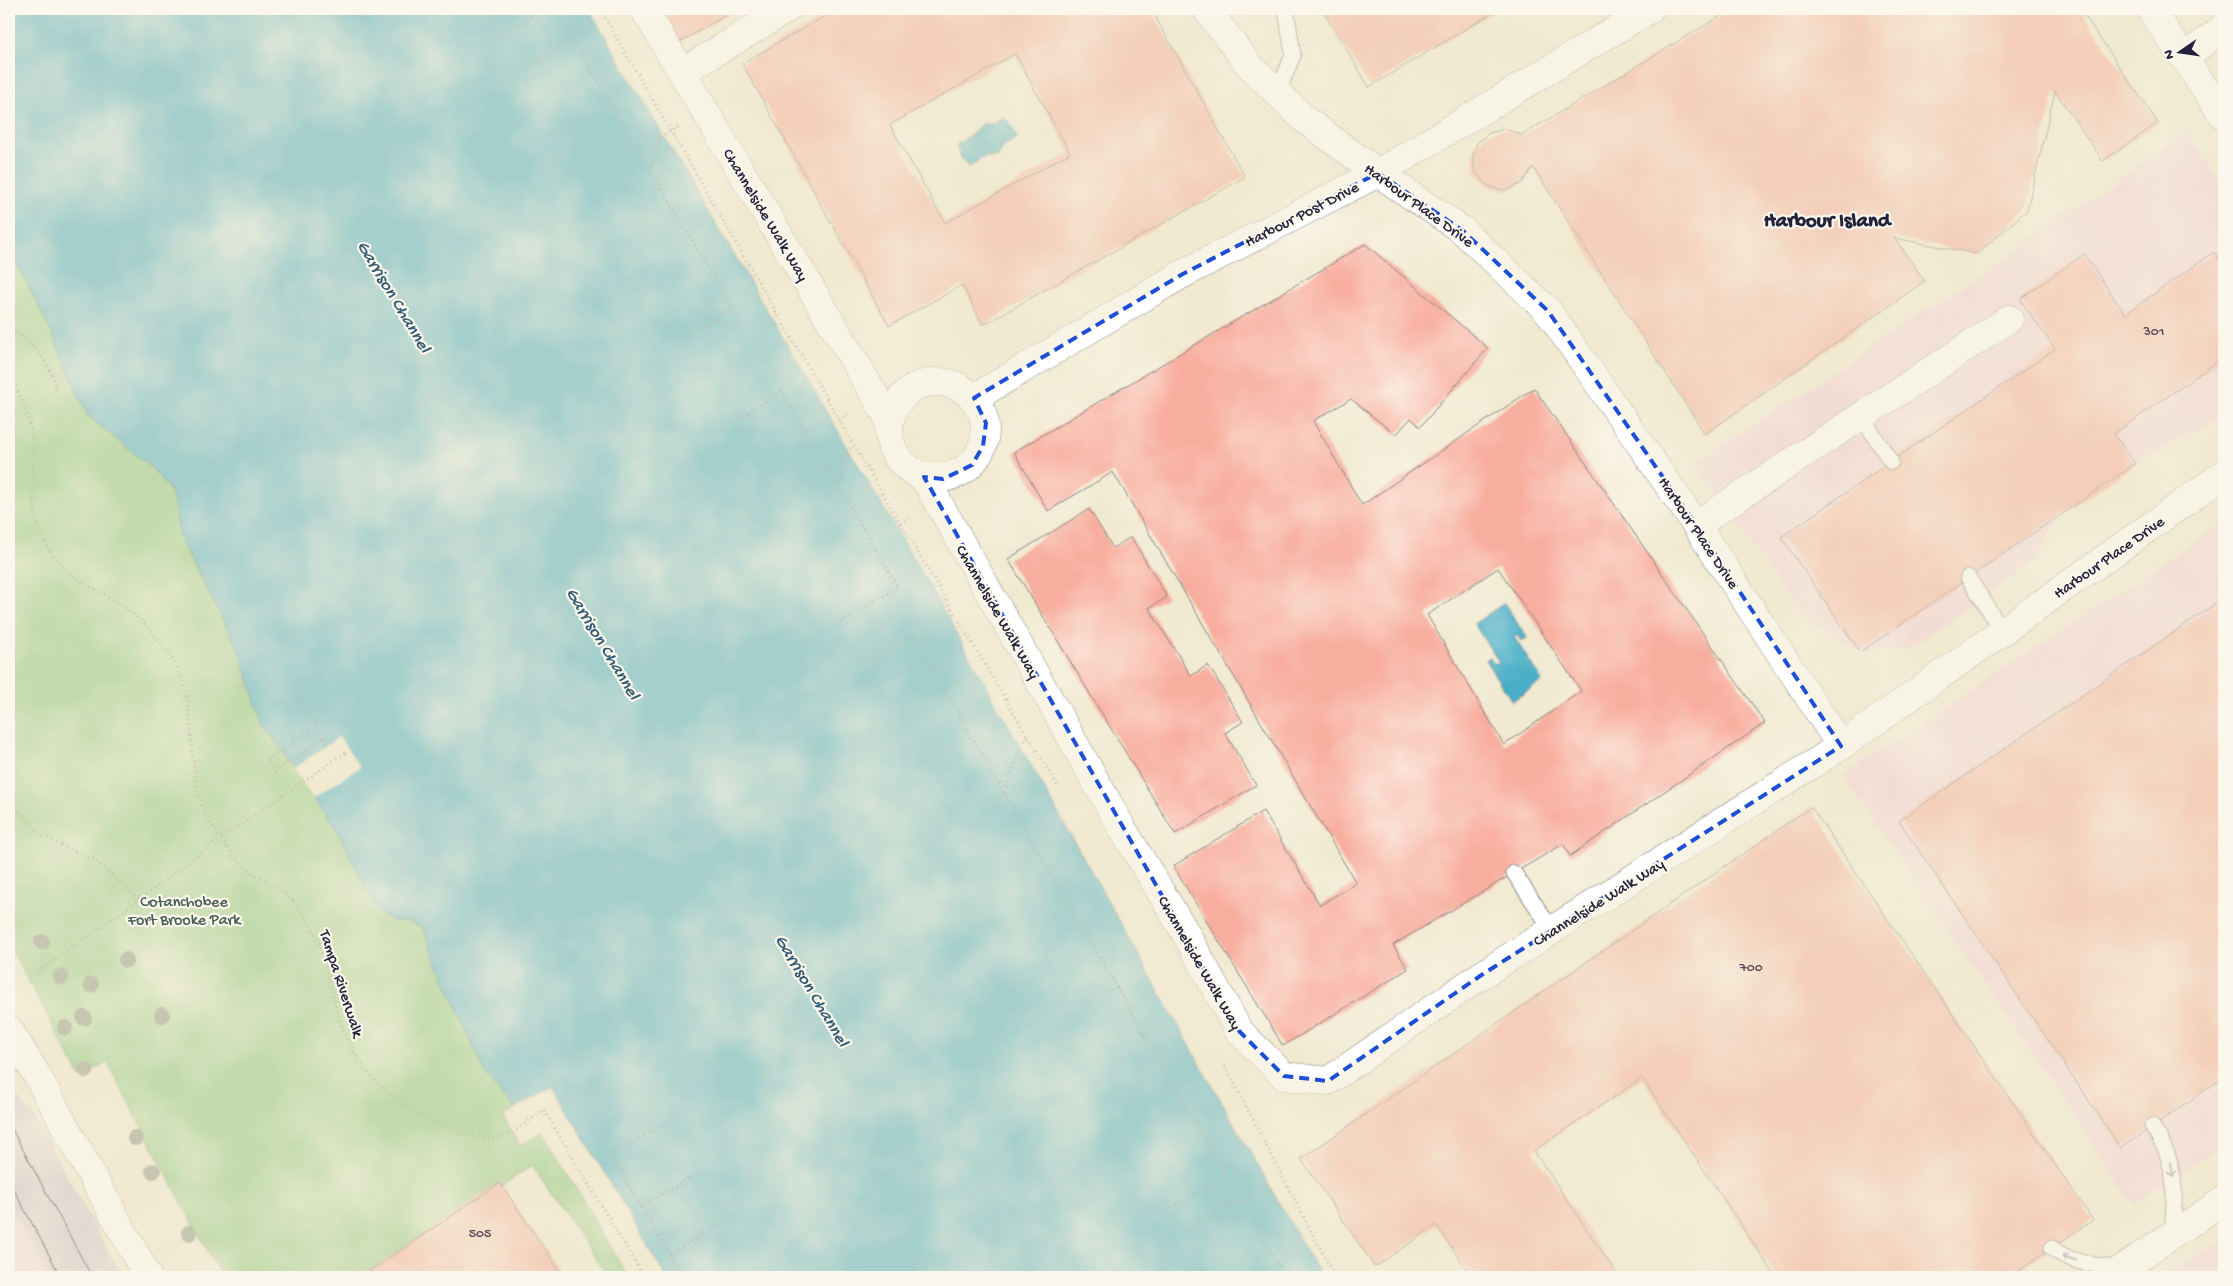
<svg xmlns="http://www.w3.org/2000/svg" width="2233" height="1286" font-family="'Gochi Hand',sans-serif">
<rect width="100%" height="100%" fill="#fbf7ec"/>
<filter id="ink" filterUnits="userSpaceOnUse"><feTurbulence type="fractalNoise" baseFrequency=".02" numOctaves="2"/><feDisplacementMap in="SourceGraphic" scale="10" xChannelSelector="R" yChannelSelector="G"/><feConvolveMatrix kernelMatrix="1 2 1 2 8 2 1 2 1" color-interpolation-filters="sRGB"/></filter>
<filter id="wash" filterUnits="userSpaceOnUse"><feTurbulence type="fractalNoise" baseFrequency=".0096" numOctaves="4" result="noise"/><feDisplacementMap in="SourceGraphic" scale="20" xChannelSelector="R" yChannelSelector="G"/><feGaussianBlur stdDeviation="1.12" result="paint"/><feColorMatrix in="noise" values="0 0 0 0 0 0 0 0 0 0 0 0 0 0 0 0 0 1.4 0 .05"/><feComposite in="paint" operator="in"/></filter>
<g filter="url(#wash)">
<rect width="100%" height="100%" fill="#f1e9d0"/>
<g fill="#f4cfdd">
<path d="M2187,131L2224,187V415L2135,464L2062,514L2038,560L1905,650L1860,652L1800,616L1695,463L1993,266Z"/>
<path d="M2224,522V1144L2134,1204L1843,776Z"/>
<path d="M9,1204L49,1277H9Z"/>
<path d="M2224,1242V1277H2162L2167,1274Z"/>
</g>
<path fill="#d0bdcd" d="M9,1090L19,1099L35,1119L123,1277H49L9,1204Z"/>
<path fill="#8cca81" stroke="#57765e" d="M9,257L20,268L52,333L88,416L152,468L172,494L180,539L240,652L263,723L337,830L379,913L393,921H409L423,929L485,1073L500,1093L515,1108L503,1116L520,1146L543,1132L628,1277H608L532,1165L502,1186L499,1183L361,1277H222L107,1062L81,1078L9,945Z"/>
<g fill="#48afc7" stroke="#356881">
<path d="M9,9H589L925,578L1321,1277H666L553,1086L515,1108L500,1093L485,1073L423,929L409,921H393L379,913L337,830L263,723L240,652L180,539L172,494L152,468L88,416L52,333L20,269L9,257Z"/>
<path d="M1003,117L1011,124L1017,138L1004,146L998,157H984L969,167L961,158L956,145L971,135L981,124H992Z"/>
<path d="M1504,603L1527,638L1521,641L1517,635L1514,637L1542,681L1512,701L1485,660L1490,657L1494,664L1499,662L1474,624Z"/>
</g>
<path fill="#f1e9d0" d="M339,737L360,767L313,798L293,769Z"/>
<g id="blocks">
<g fill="#f8ae9f" fill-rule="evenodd">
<path d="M659,9H737L678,43Z"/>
<path d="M838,9H1151L1245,177L983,325L962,285L889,326L742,63ZM1015,54L1070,153L945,223L890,125Z"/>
<path d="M1322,9H1499L1369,87Z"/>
<path d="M1732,9H2080L2158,123L2103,161L2055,91L2027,210L1977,254L1894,238L1925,281L1705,434L1533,167L1522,183L1507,190L1496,189L1488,186L1475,172L1473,155L1477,143L1489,133L1504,129L1522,135Z"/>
<path d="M1365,244L1488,348L1420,427L1411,418L1396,435L1351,399L1313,421L1362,505L1534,388L1765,723L1570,856L1563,844L1393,945L1408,969L1283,1046L1173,866L1263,811L1320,905L1356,883L1113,472L1048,511L1014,452ZM1498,568L1581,691L1504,745L1427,615Z"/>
<path d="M2214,252L2224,267V357L2114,434L2135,464L1860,652L1781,537L2055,349L2020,299L2084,254L2125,314Z"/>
<path d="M1089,509L1113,548L1131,537L1167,597L1149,608L1191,676L1208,665L1243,722L1225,733L1256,785L1175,834L1008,559Z"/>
<path d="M2224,598V1077L2121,1148L1899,821Z"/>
<path d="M1811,807L2093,1220L2010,1277H1776L1642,1078L1534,1151L1619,1277H1472L1436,1225L1375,1267L1301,1159Z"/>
<path d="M500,1183L564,1277H361Z"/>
</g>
</g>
</g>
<g filter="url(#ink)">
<use href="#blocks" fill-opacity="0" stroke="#8a8686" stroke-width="1"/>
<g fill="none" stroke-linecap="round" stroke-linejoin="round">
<g stroke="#8a8686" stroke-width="17">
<g id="service">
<path d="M1278,92L1293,55L1286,9"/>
<path d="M1862,417L1891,462"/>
<path d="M1968,577L2002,630"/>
<path d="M1514,873L1552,930"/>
<path d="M2152,1126C2179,1166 2175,1190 2172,1235"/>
<path d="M2052,1248C2071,1264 2097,1265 2122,1269"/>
</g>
</g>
<g stroke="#8a8686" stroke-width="29">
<g id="minor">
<path d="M644,9L889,419"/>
<path d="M1206,9L1249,65L1304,119L1378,173L1462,230L1548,311L1696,525L1841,746L2224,474"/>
<path d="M682,72L787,9"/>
<circle cx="937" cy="430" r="48"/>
<path d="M974,398L1181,275L1378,173L1650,9"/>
<path d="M924,477L1122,828L1185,932L1239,1031L1284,1076L1328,1081L1480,976L1841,746"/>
<path d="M1696,525L2009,319"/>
</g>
</g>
<g stroke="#8a8686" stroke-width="29">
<g id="tertiary">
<path d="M2150,9L2224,116"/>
<path d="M2184,58L2224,27"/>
<path d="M9,1030L35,1072L148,1277"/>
<path d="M2110,1277L2224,1200"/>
</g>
</g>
<g stroke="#8a8686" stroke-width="3" stroke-dasharray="1 4" stroke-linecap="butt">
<path d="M600,9L854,446L1059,788"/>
<path d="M497,38L543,9"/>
<path d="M525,70L574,40L732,308L681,339"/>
<path d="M651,171L659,138L678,127"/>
<path d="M9,326C31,343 52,362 56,390"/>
<path d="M9,373C20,395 30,415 32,441C34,472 29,502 41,533C59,580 101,587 136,616C149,627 163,644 172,659C200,703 185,759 202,805C209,825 234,860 251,872C259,878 270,881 278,887C288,895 299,907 306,918C329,953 329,996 345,1035C365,1083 415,1120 464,1134C472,1136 482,1139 490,1139C510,1138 528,1121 544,1110L644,1277"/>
<path d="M839,420L849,413"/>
<path d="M718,432L782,391L898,587L834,626"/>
<path d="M885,451L894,467"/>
<path d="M841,490L844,452L854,446"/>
<path d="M900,523L911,517"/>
<path d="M867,662L913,635L1226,1176L1173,1207"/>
<path d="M297,696L317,726L267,760L275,772L324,738L328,745"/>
<path d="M1004,792L1027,735"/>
<path d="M9,799L42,836L95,860L139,900L222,837L348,751"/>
<path d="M38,972L139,900"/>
<path d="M1225,1066L1335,1277"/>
<path d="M662,1126L610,1154L682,1277"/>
<path d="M640,1207L690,1178"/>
<path d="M1186,1230L1240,1199L1285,1277"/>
<path d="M669,1255L717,1225"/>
<path d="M738,1277L746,1273"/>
</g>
<use href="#service" stroke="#fff" stroke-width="15"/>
<use href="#minor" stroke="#fff" stroke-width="28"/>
<use href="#tertiary" stroke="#fff" stroke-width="28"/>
<g stroke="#22223b" stroke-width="1">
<path d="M9,1124L92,1277"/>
<path d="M9,1181L61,1277"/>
</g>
</g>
<g fill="#949c8c">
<circle cx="42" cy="942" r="8"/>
<circle cx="126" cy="960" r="8"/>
<circle cx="61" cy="977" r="8"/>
<circle cx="91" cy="985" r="8"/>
<circle cx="162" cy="1015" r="8"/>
<circle cx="84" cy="1018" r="8"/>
<circle cx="65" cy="1028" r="8"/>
<circle cx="86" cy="1070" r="8"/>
<circle cx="135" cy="1138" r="8"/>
<circle cx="153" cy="1171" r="8"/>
<circle cx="189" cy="1233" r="8"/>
</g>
<defs><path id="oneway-shaft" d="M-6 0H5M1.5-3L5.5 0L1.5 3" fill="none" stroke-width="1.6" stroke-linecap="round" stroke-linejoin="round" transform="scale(1.25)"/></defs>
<g stroke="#9c9ca7">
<use href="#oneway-shaft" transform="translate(2172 1170) rotate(82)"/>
<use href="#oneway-shaft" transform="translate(2069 1258) rotate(-161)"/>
</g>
</g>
<path d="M0 0H2233V1286H0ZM1378,173L1462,230L1548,311L1696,525L1841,746L1480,976L1328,1081L1284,1076L1239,1031L924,477L943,479L972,465L983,446L986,423L974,398L1181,275Z" fill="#f1e9d0" fill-opacity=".55" fill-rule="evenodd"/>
<path fill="none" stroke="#1d4ed8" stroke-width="4" stroke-dasharray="10 6" stroke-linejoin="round" d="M1378,173L1462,230L1548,311L1696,525L1841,746L1480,976L1328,1081L1284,1076L1239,1031L924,477L943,479L972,465L983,446L986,423L974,398L1181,275Z"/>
<g text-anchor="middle" stroke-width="4.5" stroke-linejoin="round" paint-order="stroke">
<g font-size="14" fill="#584554">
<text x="2154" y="335">301</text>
<text x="1751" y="971">700</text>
<text x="480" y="1237">505</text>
</g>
<g font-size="16" fill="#22223b" stroke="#fbf7ec">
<text transform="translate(1420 204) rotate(36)" y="6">Harbour Place Drive</text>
<text transform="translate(1301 213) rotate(-27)" y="6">Harbour Post Drive</text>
<text transform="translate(767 214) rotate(59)" y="6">Channelside Walk Way</text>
<text transform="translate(1700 532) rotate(56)" y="6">Harbour Place Drive</text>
<text transform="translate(2108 556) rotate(-35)" y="6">Harbour Place Drive</text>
<text transform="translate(999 611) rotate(60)" y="6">Channelside Walk Way</text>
<text transform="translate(1598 901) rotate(-32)" y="6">Channelside Walk Way</text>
<text transform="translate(1201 962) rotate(60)" y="6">Channelside Walk Way</text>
<text transform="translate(343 983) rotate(72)" y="6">Tampa Riverwalk</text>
</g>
<g font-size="16" fill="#475d54" stroke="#fbf7ec">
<text x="184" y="906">Cotanchobee<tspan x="184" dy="18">Fort Brooke Park</tspan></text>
</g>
<g font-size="18" font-style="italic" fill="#315a73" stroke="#fbf7ec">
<text transform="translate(395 296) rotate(59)" y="6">Garrison Channel</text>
<text transform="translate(604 643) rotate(59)" y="6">Garrison Channel</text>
<text transform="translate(813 990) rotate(59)" y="6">Garrison Channel</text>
</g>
<g font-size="21" font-weight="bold" fill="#22223b" stroke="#fbf7ec">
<text x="1827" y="226">Harbour Island</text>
</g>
</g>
<rect width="2233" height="1286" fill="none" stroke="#fbf7ec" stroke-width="30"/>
<g transform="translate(2180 52) rotate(257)" stroke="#fbf7ec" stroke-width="4" paint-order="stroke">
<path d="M0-4L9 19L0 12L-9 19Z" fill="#22223b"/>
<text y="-8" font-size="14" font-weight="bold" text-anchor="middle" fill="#22223b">N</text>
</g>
</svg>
